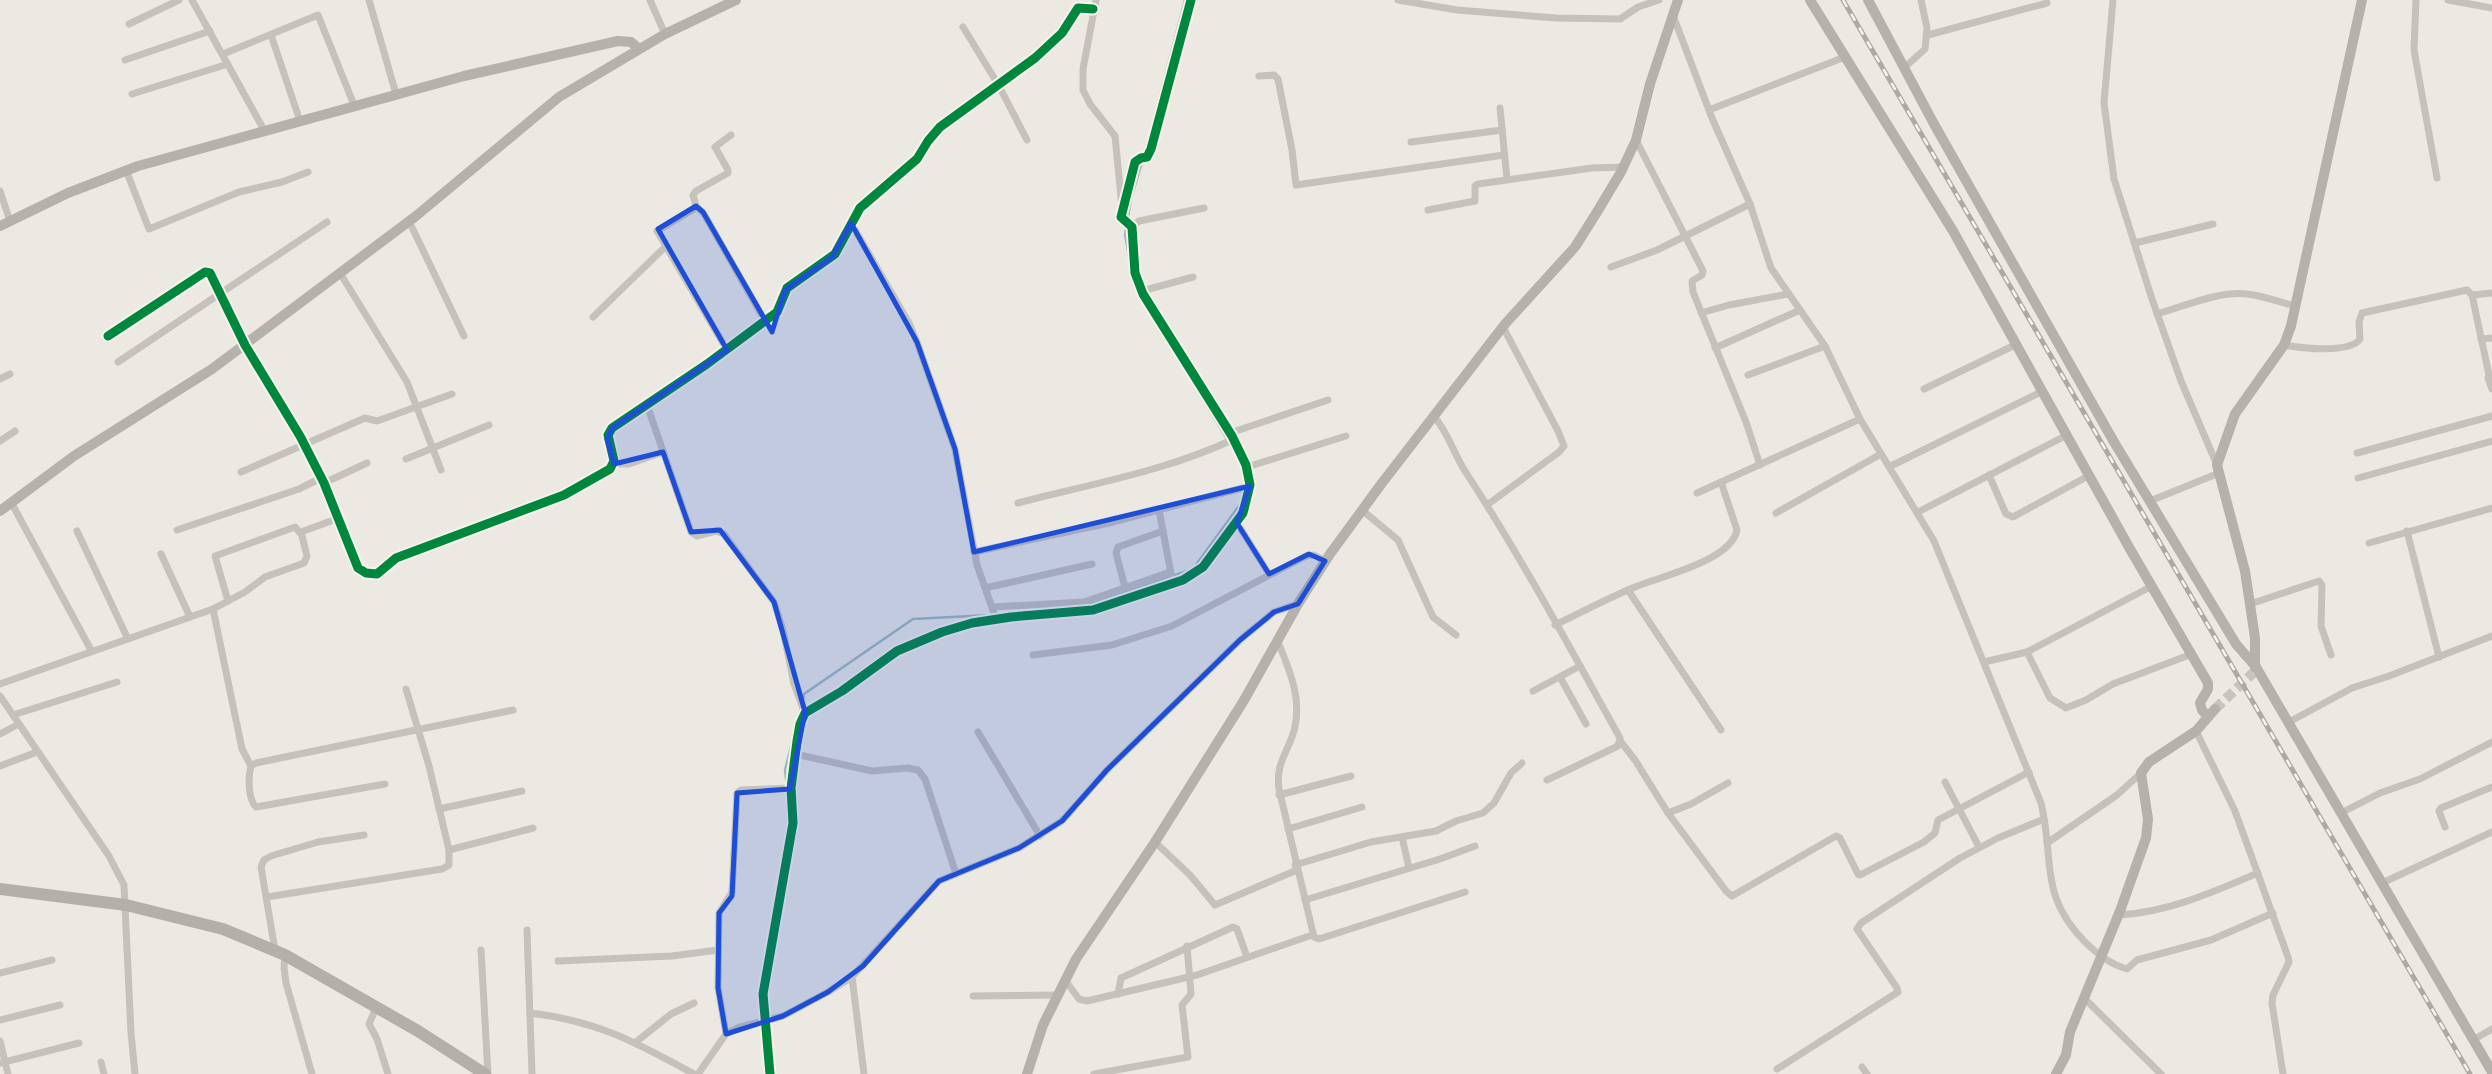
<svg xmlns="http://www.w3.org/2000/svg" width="2492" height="1074" font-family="'Roboto Condensed',sans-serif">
<rect width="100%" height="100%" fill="#ece9e2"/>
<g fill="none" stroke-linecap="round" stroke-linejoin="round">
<g stroke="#a0b8bb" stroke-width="2.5">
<path d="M1145,153L1185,0"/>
<path d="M1132,272L1125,235L1131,199L1143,159"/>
<path d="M1145,304L1238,457"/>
<path d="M1085,604L1095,603L1193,569L1244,499"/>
<path d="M803,700L804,694L913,619L991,615L1068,606"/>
<path d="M788,796L785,770L801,707"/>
<path d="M760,996L790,817"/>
<path d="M760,1003L766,1074"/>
</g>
<path stroke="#c7c4bd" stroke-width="10" stroke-dasharray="10 5" stroke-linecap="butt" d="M2215,709L2253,673"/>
<g stroke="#c5c1bb" stroke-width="7">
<path d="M192,0L264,130"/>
<path d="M369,0L396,94"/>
<path d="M650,0L665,34"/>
<path d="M1096,0L1083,69V90L1090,104L1115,136L1122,208"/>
<path d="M1398,0L1457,10L1556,18L1620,19L1638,7L1659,0"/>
<path d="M2113,0L2104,103L2114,179L2152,299L2181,381L2217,465"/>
<path d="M2416,0L2414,50L2437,178"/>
<path d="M2448,0L2492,8"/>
<path d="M1674,18L1712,118L1750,204L1771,268L1825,346L1860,419L1934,541L2041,803C2055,861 2038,895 2086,943C2099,955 2110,964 2127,969L2137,960L2211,940L2273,913"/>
<path d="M129,24L179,0"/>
<path d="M963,27L999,86L1027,140"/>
<path d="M271,35L300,121"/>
<path d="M1928,35L2047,3"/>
<path d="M223,54L318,15L354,105"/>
<path d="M125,60L210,31"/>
<path d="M1905,67L1925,49L1927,28L1921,0"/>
<path d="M1259,76L1274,75L1278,79L1292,150L1296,185L1504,155"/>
<path d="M132,94L228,64"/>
<path d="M1500,108L1507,179"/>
<path d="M1709,110L1845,57"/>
<path d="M1636,140L1703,271L1702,275L1692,281L1693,292L1746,422L1760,465"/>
<path d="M1411,142L1502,130"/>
<path d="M126,170L149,229L239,192L282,182L308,172"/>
<path d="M0,191L10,221"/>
<path d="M696,206L704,214L765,321"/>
<path d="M1428,210L1475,201V186L1478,184L1592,168L1624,167"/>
<path d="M409,221L464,336"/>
<path d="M851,223L909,323L917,342L955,449L977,565L996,619"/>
<path d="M1132,227L1139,221L1204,208"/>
<path d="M2135,243L2213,224"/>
<path d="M1611,267L1657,250L1750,204"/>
<path d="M340,273L407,382L441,470"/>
<path d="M1142,291L1193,277"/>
<path d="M2472,295L2492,293"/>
<path d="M1701,313L1729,305L1788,294"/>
<path d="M2157,314C2185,306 2218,291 2247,294C2263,296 2280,302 2295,306"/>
<path d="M593,317L665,247"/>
<path d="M108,336L205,272L210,273L245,345L300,436L324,483L358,568L366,573L377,574L396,558L564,495L610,469L614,461L608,435L612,428L707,364L777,312L787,288L835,254L860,208L917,159L928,141L940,127L1035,58L1062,33L1078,8L1093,9"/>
<path d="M2481,339L2492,338"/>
<path d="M2284,345C2301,348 2349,354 2360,339L2359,322L2362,313L2467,290L2472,295L2489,375"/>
<path d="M1715,348L1800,310"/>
<path d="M727,350L657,231L694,209L696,206L693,195L696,191L728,173V170L715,147L731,135"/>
<path d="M118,362L327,222"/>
<path d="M2491,374L2488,378L2492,389"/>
<path d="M1748,375L1825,346"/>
<path d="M0,379L10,374"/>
<path d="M1924,389L2017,344"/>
<path d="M647,405L691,532L697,536L716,531L724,534L774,602L783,630L794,684L805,713"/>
<path d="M1433,415C1448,432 1453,452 1465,471C1521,557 1570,648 1620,738L1618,746L1547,780"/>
<path d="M1230,433L1328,400"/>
<path d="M0,441L15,431"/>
<path d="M2357,453L2492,416"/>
<path d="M406,459L489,425"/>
<path d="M614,464H629L663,452"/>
<path d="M1247,467L1346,436"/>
<path d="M1889,467L2043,391"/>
<path d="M241,472L365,418L377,421L452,394"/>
<path d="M1989,475L2006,514L2013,517L2090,475"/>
<path d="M2358,478L2492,441"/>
<path d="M324,483L367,463"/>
<path d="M1697,493L1860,419"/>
<path d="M2150,501L2219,473"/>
<path d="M11,502L91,650"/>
<path d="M1018,503C1090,484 1167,471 1234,439"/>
<path d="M1487,505L1559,452L1564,446L1558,431L1503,327"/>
<path d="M1159,510L1173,584"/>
<path d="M1362,510L1398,540L1433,617L1456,635"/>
<path d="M1918,512L2067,435"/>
<path d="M1776,513L1881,454"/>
<path d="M1237,523L1269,574"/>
<path d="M177,530L299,489L321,478"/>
<path d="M77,531L128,639"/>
<path d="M2407,531L2439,657"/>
<path d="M2369,543L2492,508"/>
<path d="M974,552L1109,523L1250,486"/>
<path d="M161,554L190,617"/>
<path d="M1125,587L1116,553L1118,547L1163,531"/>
<path d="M985,588L1092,564"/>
<path d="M1628,590L1721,730"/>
<path d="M228,601L215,556L295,527L300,533"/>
<path d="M2250,604L2319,581L2322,585L2321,626L2331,655"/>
<path d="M992,607L1084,602L1170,572"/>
<path d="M213,609L242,749L251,766"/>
<path d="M1555,625C1582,612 1608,598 1635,587C1661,576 1731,561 1737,530L1721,482"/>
<path d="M1278,642C1291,673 1304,704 1292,737C1284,758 1276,766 1279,789L1314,937L1319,939L1465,892"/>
<path d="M2027,652L2050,698L2066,708L2086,700L2113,684L2192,654"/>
<path d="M1033,655L1112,645L1172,626L1306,556L1314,555L1325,561"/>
<path d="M1984,662L2027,652L2152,586"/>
<path d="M1560,677L1586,724"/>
<path d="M0,684L213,609L245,592L265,577L304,563L307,556L301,532L339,518"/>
<path d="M1533,691L1580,666"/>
<path d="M0,696L109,856L124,885L131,1033L135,1074"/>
<path d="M13,715L117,682"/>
<path d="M2289,722L2352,688L2389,676L2492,636"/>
<path d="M2196,731L2235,811L2288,957L2289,962L2273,995L2272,1003L2283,1074"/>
<path d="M978,732L1040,836"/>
<path d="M0,734L19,724"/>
<path d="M1621,742L1635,760L1668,813L1726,891L1732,896L1836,836L1840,838L1858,874L1860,875L1924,842L1935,833L1938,820L2029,772"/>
<path d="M795,754L872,771L908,768L918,770L925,779L956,874"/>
<path d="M0,766L37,752"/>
<path d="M1945,782L1979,847"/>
<path d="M385,784L256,807C248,799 248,777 251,766L256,763L513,710"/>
<path d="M1279,795L1351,776"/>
<path d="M439,809L522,791"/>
<path d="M1668,813L1691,804L1728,783"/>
<path d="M2341,813L2380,793L2420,779L2492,742"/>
<path d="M2445,827L2439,811L2441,808L2492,787"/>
<path d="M1288,829L1362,807"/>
<path d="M1402,837L1409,868"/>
<path d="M1155,842L1190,875L1215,905L1297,870"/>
<path d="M2047,843L2117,795L2141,773"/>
<path d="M449,850L533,828"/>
<path d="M1295,865L1371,842L1436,831L1456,821L1483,813L1494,803L1511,773L1522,763"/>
<path d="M2382,883L2492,832"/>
<path d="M267,897L442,869L449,865V850L429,766L406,689"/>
<path d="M1305,900L1440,859L1475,846"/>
<path d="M2119,915C2169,912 2213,892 2258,873"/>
<path d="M527,930L532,1074"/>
<path d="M275,950L261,867L264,860L271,856L318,842L364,835"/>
<path d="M481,950L488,1074"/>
<path d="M285,955L284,968L286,983L312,1074"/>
<path d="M558,961L672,956L718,950"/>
<path d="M0,973L52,960"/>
<path d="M852,977L864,1074"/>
<path d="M1065,980L1079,999L1087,1001L1197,975L1312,935"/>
<path d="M1118,994L1121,978L1233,927L1237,929L1247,957"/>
<path d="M973,996L1057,995"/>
<path d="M2084,998L2161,1074"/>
<path d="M376,1008L369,1024L377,1039L388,1074"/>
<path d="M530,1013C598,1021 635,1042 694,1074"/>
<path d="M0,1020L60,1005"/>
<path d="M726,1034L718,988L719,913L732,892L737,793L741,790L791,788"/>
<path d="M2473,1040L2492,1029"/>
<path d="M0,1041L8,1074"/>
<path d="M636,1042L671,1014L694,1003"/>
<path d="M101,1062L104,1074"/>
<path d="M0,1063L79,1043"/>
<path d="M1862,1067L1867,1074"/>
<path d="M1777,1069L1898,992L1897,988L1857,929L1861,923L1960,858L1998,838L2044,819"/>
<path d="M698,1074L726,1034L740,1027L783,1016L828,992L852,977L939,881L1019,848L1062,821L1107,770L1240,640L1274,612L1297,604"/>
<path d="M770,1074L763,994L793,823L791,788L797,741L800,724L805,713L842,691L897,651L942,632L972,623L1011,617L1093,610L1183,580L1203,567L1243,513L1250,485L1246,465L1232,436L1143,294L1135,273L1132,227L1121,217L1135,162L1141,158L1147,157L1151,149L1191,0"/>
<path d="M1094,1074L1188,1057L1182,1005L1191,994L1187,946"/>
</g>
<g stroke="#b6b1ab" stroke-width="10">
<path d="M1810,0L1953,231L2130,549L2208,683V689L2200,703L2202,710L2208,717"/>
<path d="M1868,0L1934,124L2114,442L2236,644L2256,667L2492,1072"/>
<path d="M0,226L68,193L138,166L464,76L618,41L631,42L639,49"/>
<path d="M0,511L74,456L212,369L416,216L559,97L665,34L736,0"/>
<path d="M2255,668V638L2245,571L2217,465L2235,414L2284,345L2291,326L2362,0"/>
<path d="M1027,1074L1043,1025L1076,959L1155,842L1243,702L1298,604L1330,554L1382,483L1505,324L1575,247L1597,212L1621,172L1636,140L1650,84L1678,0"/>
<path d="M2056,1074L2066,1055L2070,1032L2120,911L2146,838L2148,819L2141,773L2149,762L2196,731L2215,709"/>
</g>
<path stroke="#b4afaa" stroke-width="12" d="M0,889L126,905L223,929L285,955L418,1031L485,1074"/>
<g stroke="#ada9a5" stroke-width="5">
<path id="rail" d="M1843,0L2470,1074"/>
</g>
<use href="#rail" stroke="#f8f3ea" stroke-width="2.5" stroke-dasharray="8" stroke-linecap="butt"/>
<g stroke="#f8f3ea" stroke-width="13">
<g id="cycleway">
<path d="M108,336L205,272L210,273L245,345L300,436L324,483L358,568L366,573L377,574L396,558L564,495L610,469L614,461L608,435L612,428L707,364L777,312L787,288L835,254L860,208L917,159L928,141L940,127L1035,58L1062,33L1078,8L1093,9"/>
<path d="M770,1074L763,994L793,823L791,788L797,741L800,724L805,713L842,691L897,651L942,632L972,623L1011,617L1093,610L1183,580L1203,567L1243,513L1250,485L1246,465L1232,436L1143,294L1135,273L1132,227L1121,217L1135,162L1141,158L1147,157L1151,149L1191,0"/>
</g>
</g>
<use href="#cycleway" stroke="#00873e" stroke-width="9"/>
</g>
<path fill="#1d4ed8" fill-opacity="0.2" stroke="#1d4ed8" stroke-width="5" stroke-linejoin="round" d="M696,206L703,212L772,332L785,290L832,257L851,223L917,342L955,449L974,552L1250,486L1237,523L1269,574L1309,554L1325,561L1298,604L1274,612L1240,640L1107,770L1062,821L1019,848L939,881L863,966L828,992L783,1016L726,1034L718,988L719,913L732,896L737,793L790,789L805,712L774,602L720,530L691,532L663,452L614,464L607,439L612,428L727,350L658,229Z"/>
</svg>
